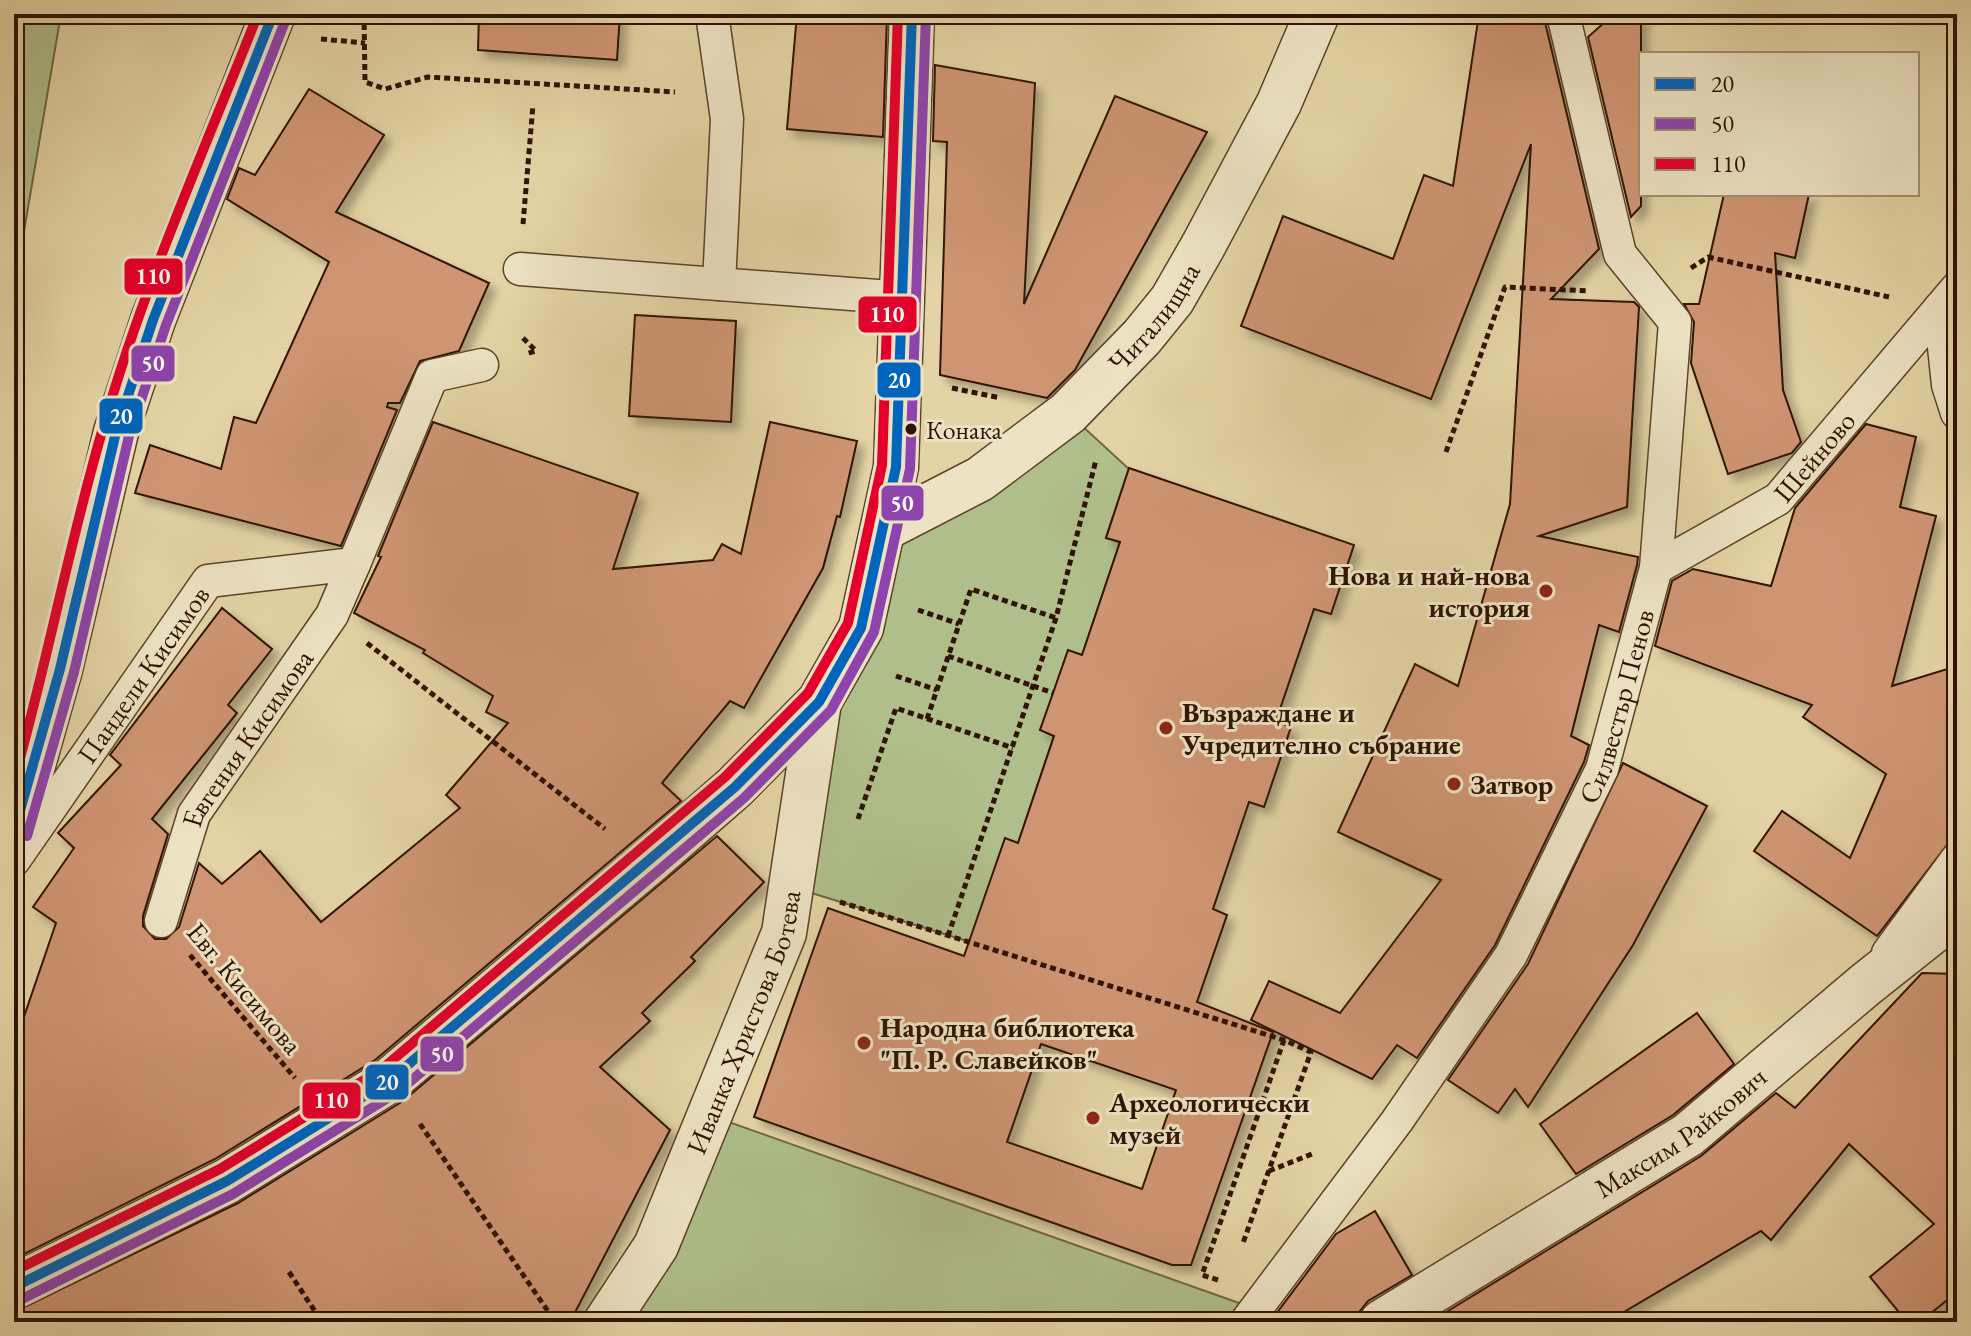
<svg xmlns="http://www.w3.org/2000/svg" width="1971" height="1336" font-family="'EB Garamond',serif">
<defs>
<filter id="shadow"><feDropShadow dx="7" dy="7" stdDeviation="4" flood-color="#0004"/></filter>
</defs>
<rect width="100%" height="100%" fill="#e4d4a5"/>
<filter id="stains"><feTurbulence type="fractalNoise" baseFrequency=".0025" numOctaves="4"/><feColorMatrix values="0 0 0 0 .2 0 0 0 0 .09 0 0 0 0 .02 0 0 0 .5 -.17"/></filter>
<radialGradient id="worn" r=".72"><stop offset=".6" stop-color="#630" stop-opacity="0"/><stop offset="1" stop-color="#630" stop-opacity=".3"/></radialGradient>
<g fill="#afbe8a" stroke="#6f6845" stroke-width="2">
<path d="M14,14H61L14,290Z"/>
<path d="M1068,413L1129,469L1106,537L1120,542L1082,655L1068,651L1041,730L1054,736L1018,843L970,942L789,886L885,528Z"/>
<path d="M709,1115L1256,1309L1246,1322H606Z"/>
</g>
<g fill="#cf9573" stroke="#2f1200" stroke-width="2" fill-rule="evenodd" filter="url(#shadow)">
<path d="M479,14H620L617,60L478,50Z"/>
<path d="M797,14H887L883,137L787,129Z"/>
<path d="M1479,14H1526L1545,22L1599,249L1551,299L1634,302L1639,307L1627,507L1539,536L1638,557L1637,565L1619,632L1599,625L1571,736L1589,745L1584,762L1495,945L1417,1058L1397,1045L1372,1079L1251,1020L1269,981L1340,1013L1441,880L1338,832L1415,664L1458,686L1510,504L1531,144L1431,399L1241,326L1283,216L1393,259L1424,175L1453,186Z"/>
<path d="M1614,14H1641V206L1631,217L1588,37Z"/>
<path d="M935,65L1035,83L1024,304L1115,96L1207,132L1075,370L1047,398L940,375L947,142L933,141Z"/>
<path d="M309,89L384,135L336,212L489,283L459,351L420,361L400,403H388L387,407L397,410L341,546L135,493L150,445L221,469L234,417L256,423L329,262L227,199L239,168L255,175Z"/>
<path d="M1724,194H1809L1795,258L1775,253L1783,390L1801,442L1792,453L1728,474L1691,363L1694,322L1684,304H1699Z"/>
<path d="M635,315L736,321L731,422L629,416Z"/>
<path d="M433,422L638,493L613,569L713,560L722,544L741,554L770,422L857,441L840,517L837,516L823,568L744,708L730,701L662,783L681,801L375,1060L215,1159L14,1259V1046L56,923L33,907L74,848L58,833L121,765L110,755L222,608L272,649L228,705L237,713L152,819L168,834L143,916V926L155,939H166L179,927L199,863L222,884L260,851L321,922L460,808L446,795L508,723L486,712L493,696L423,653L425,650L354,613L381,557L378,556Z"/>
<path d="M1866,424L1916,437L1900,507L1936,516L1892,686L1957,666V832L1877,936L1754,851L1782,811L1850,858L1886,774L1803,717L1812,705L1655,646L1672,581L1693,569L1771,586L1795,508Z"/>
<path d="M1129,468L1354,545L1331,614L1314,609L1276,721L1291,727L1264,807L1249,802L1213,909L1227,915L1197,1002L1273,1032L1191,1265H1172L754,1117L828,908L964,956L1005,838L1018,843L1054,736L1040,730L1053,693L1068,650L1082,655L1120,542L1106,538ZM1041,1044L1176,1090L1142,1189L1007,1142Z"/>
<path d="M1623,763L1707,806L1633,945L1528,1107L1515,1089L1498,1113L1448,1080L1528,964Z"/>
<path d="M717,836L764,882L691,957L695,961L642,1013L650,1021L600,1067L670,1130L570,1322H14V1312L238,1203L403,1101Z"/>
<path d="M1922,973L1957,974V1292L1920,1322H1907L1870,1277L1934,1224L1849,1144L1771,1240L1761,1231L1607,1322H1430L1701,1156L1776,1093L1795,1108Z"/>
<path d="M1697,1013L1734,1064L1673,1115L1576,1174L1540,1124Z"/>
<path d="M1375,1211L1412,1275L1368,1301L1360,1311L1357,1322H1270L1336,1234Z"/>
</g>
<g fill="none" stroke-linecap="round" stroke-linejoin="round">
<g stroke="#5c4229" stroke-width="35">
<g id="service">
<path d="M712,14L727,119L719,284"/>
<path d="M520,269L904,298"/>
<path d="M1940,308L1948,385L1957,413"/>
<path id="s1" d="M1656,568L1778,499L1957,288"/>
<path id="s2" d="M14,860L208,581L354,564L432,376L482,365"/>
<path id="s3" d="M161,921L194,814L332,615L354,564"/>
<path d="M1888,953L1957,859"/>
<path id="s4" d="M1246,1322L1397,1121L1511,955L1602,769L1656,568L1675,322L1620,254L1563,14"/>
</g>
</g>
<g stroke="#5c4229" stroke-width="47">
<g id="minor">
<path id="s5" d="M606,1322L656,1246L784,933L819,702"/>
<path id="s6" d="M1382,1322L1688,1135L1865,985L1957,912"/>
</g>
</g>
<g stroke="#5c4229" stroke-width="47">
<g id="tertiary">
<path id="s7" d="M885,528L980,479L1068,413L1142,337L1172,300L1203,246L1279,103L1317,14"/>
<path d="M14,832L60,669L116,432L153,320L273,14"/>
<path d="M14,1287L227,1181L390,1080L648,863L735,787L819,702L861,628L896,467L912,14"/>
</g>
</g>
<g stroke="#2f1200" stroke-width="5" stroke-dasharray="6 4" stroke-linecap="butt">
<path d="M364,14L365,82L385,89L428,77L675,92"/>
<path d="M321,39L365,43"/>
<path d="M523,224L533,105"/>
<path d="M1691,268L1708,257L1889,297"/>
<path d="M523,338L536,351L526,354"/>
<path d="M952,388L1001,398"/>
<path d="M1446,452L1505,287L1589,291"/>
<path d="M918,610L959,624"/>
<path d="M367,643L605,829"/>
<path d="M948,656L1053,693"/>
<path d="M896,676L937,690"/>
<path d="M927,719L971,589L1056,618"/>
<path d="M858,819L896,708L1013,748"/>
<path d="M840,902L1284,1040L1311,1052L1243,1243"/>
<path d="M948,936L1056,618L1096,460"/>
<path d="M190,955L295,1078"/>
<path d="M420,1124L554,1320"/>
<path d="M1269,1171L1312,1154"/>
<path d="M289,1272L322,1322"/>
<path d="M1218,1280L1202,1275L1284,1040"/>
</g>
<use href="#service" stroke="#ede3c4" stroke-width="32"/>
<use href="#minor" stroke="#ede3c4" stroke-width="44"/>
<use href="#tertiary" stroke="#ede3c4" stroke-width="44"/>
<g stroke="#ede3c4" stroke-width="16">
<g id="bus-1">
<path d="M14,832L60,669L116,432L153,320L273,14"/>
<path d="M14,1287L227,1181L390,1080L735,787L819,702L861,628L896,467L912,14"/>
</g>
</g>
<g stroke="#ede3c4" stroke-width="16">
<g id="bus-2">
<path d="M27,836L74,672L129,436L166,325L286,19"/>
<path d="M20,1300L233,1194L399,1091L744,798L831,710L874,632L910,469L926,14"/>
</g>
</g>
<g stroke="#ede3c4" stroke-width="16">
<g id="bus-3">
<path d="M14,780C47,664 69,544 103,428C143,287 204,151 258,14"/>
<path d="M14,1271L220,1169L382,1069L725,777L808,693L848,623L882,465L898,14"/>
</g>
</g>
<use href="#bus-1" stroke="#0065bd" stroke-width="10"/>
<use href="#bus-2" stroke="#8e44ad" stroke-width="10"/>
<use href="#bus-3" stroke="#e4002b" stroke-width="10"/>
</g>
<circle fill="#2f1200" stroke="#ede3c4" stroke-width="3" cx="911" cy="429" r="7"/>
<g fill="#8f2418" stroke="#ede3c4" stroke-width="3">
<circle cx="1546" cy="591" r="8"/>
<circle cx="1166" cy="728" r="8"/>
<circle cx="1454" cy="784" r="8"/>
<circle cx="864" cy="1043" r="8"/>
<circle cx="1093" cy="1118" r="8"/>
</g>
<g text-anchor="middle" stroke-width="6" stroke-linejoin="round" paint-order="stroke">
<g font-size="26" fill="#2f1200" stroke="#ede3c4" text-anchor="start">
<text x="926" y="439">Конака</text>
</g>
<g font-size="28" fill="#2f1200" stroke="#ede3c4">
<text dy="10" stroke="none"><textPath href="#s7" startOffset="346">Читалищна</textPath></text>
<text dy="10" stroke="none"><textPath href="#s1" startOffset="196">Шейново</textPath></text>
<text dy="10" stroke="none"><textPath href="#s2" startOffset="226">Пандели Кисимов</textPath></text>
<text dy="10" stroke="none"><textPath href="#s4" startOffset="724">Силвестър Пенов</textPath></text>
<text dy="10" stroke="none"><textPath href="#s3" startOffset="204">Евгения Кисимова</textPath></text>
<text transform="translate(245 988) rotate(50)" y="10">Евг. Кисимова</text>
<text dy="10" stroke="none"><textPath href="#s5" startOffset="332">Иванка Христова Ботева</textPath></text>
<text dy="10" stroke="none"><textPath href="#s6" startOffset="354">Максим Райкович</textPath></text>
</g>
<g font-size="28" font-weight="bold" fill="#2f1200" stroke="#ede3c4" text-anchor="start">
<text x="1530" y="585" text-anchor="end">Нова и най-нова<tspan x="1530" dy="32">история</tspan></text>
<text x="1182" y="722">Възраждане и<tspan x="1182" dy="32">Учредително събрание</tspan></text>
<text x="1470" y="794">Затвор</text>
<text x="880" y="1037">Народна библиотека<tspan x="880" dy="32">"П. Р. Славейков"</tspan></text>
<text x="1109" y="1112">Археологически<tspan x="1109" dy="32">музей</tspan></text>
</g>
</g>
<g stroke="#ede3c4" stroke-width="3">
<rect x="123" y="257" width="61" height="39" rx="8" fill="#e4002b"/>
<rect x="857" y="295" width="61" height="39" rx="8" fill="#e4002b"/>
<rect x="130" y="344" width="46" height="39" rx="8" fill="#8e44ad"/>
<rect x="876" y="361" width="46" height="38" rx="8" fill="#0065bd"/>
<rect x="98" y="397" width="46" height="38" rx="8" fill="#0065bd"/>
<rect x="880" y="484" width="45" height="38" rx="8" fill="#8e44ad"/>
<rect x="419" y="1035" width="46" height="38" rx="8" fill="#8e44ad"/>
<rect x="364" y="1063" width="46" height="38" rx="8" fill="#0065bd"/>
<rect x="301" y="1081" width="61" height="39" rx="8" fill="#e4002b"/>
</g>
<g font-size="22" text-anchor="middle" font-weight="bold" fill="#fff">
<text x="153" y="284">110</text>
<text x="887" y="322">110</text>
<text x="153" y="371">50</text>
<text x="899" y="388">20</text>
<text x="121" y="424">20</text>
<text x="902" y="511">50</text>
<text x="442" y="1062">50</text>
<text x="387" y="1090">20</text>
<text x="331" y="1108">110</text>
</g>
<rect width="1971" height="1336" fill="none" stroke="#e4d4a5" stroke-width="48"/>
<rect x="16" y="16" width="1939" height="1304" fill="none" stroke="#2f1200" stroke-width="4"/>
<rect x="24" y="24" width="1923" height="1288" fill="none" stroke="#2f1200" stroke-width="2"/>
<rect x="1639" y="52" width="280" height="144" fill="#ede3c4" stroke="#a18f76" stroke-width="2"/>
<rect x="1655" y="78" width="40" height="12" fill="#0065bd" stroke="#a18f76" stroke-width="2"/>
<text x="1711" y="92" font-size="24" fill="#2f1200">20</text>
<rect x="1655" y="118" width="40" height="12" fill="#8e44ad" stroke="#a18f76" stroke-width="2"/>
<text x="1711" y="132" font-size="24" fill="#2f1200">50</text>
<rect x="1655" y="158" width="40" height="12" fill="#e4002b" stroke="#a18f76" stroke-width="2"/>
<text x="1711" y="172" font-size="24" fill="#2f1200">110</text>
<rect width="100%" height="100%" filter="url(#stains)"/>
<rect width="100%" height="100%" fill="url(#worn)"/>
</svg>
